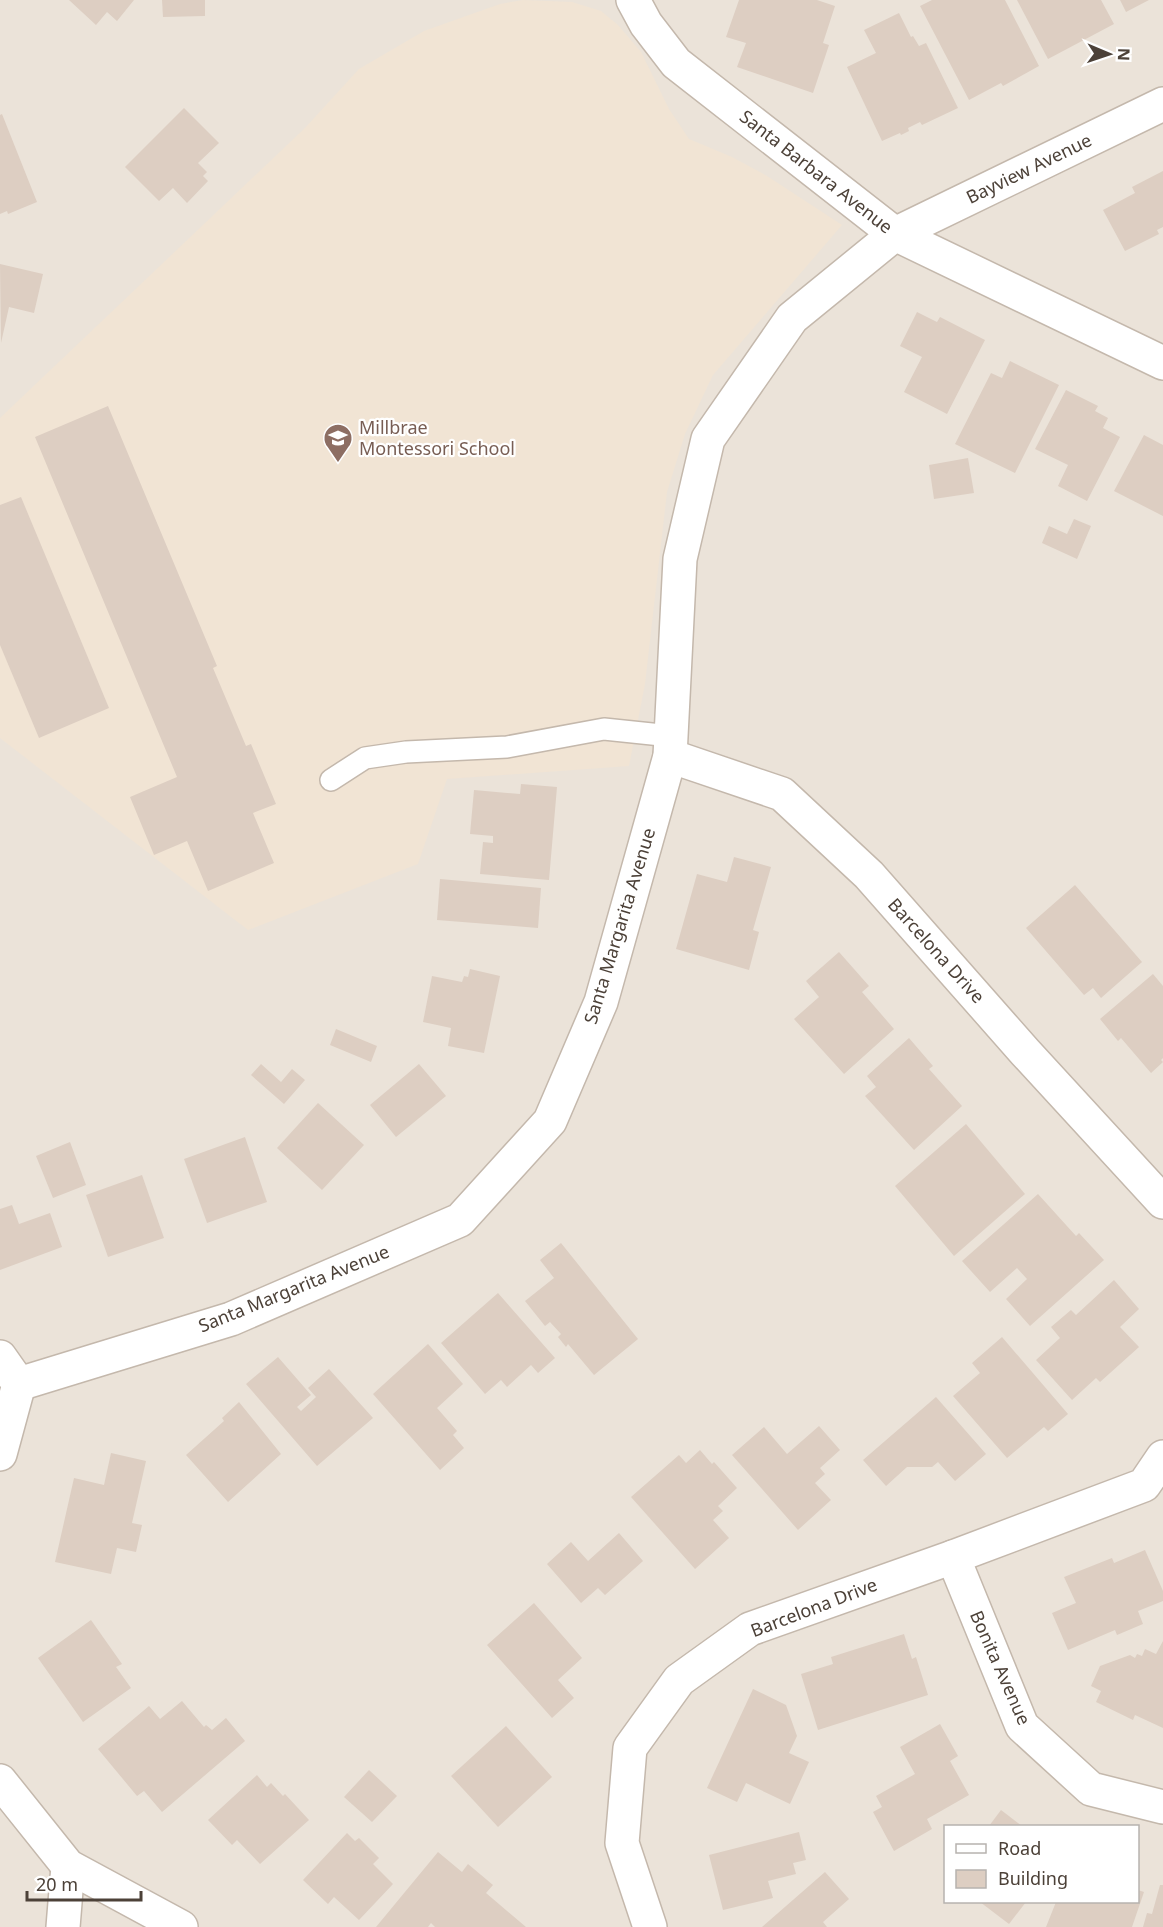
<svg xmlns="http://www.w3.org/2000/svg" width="1163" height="1927" font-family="'Noto Sans',sans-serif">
<rect width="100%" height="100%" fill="#f7f1eb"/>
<path fill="#ebe3d9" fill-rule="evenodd" d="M0,0H1163V1927H0ZM946,1826H1138V1902H946Z"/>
<path fill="#f1e4d4" d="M523,0L572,2L601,11L618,25L641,52L669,109L689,139L732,157L767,176L842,225L713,375L685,434L667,492L645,684L629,766L447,779L418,864L248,930L0,738V418L305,128L359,69L424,31L500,4Z"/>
<g fill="#ddcec2">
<path d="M69,0H134L117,21L107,12L96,25Z"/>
<path d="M162,0H205V16L163,17Z"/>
<path d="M739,0H817L835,6L823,43L829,45L813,93L737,67L746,43L726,37Z"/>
<path d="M932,0H1005L1039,66L1003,86L1001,83L969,100L920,6Z"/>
<path d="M1017,0H1101L1114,24L1048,59Z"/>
<path d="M1120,0H1149L1126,12Z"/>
<path d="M899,13L911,37L913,36L919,46L926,43L958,108L922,125L920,122L908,128L909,131L901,135L900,133L882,141L847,67L876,53L864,30Z"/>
<path d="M184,108L219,143L198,163L207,172L203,176L208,181L187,203L173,188L159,201L125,167Z"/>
<path d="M2,114L37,202L8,214L7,211L0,214V115Z"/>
<path d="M1163,171V227L1157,230L1159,234L1125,251L1103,210L1135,193L1132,187Z"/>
<path d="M0,264L43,274L34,313L9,307L1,343Z"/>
<path d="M917,312L937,322L940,317L985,340L947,414L904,392L922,357L900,346Z"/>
<path d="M1010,361L1059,385L1015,473L955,444L991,373L1002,378Z"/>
<path d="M1066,390L1098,406L1095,411L1108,418L1103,428L1120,437L1087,501L1058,486L1068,465L1035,449Z"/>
<path d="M108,406L217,666L213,668L246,746L251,744L276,804L253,813L274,863L208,891L187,841L154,855L130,797L177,777L35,437Z"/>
<path d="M1144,435L1163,445V516L1114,491Z"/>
<path d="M968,458L974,493L934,499L929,465Z"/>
<path d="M21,497L109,708L39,738L0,645V505Z"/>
<path d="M1074,519L1091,526L1077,559L1042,543L1049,526L1067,534Z"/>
<path d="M521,784L557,787L549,880L480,874L483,842L493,843V836L470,834L474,790L520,794Z"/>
<path d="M734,857L771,867L753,930L759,932L749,970L676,949L697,874L727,882Z"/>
<path d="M440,879L541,888L538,928L437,920Z"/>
<path d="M1075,885L1142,962L1101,998L1093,988L1084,995L1026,928Z"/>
<path d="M839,952L869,986L862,992L894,1029L844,1074L794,1019L819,997L806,981Z"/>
<path d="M470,969L500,976L484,1053L448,1046L451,1028L423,1022L432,976L462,982L464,976L468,977Z"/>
<path d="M1153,974L1163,986V1058L1161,1060L1163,1062L1151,1073L1121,1038L1118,1041L1100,1019Z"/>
<path d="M336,1029L377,1046L371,1062L330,1045Z"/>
<path d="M909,1038L933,1066L929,1069L962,1106L914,1150L865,1096L876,1087L867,1076Z"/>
<path d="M261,1064L281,1082L292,1069L305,1080L284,1104L251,1075Z"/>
<path d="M419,1064L446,1096L396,1137L370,1105Z"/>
<path d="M318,1103L364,1145L322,1190L277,1148Z"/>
<path d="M966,1124L1025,1194L954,1256L895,1186Z"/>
<path d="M245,1137L267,1202L207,1223L184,1159Z"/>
<path d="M70,1142L86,1185L53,1198L36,1156Z"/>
<path d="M142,1175L164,1238L108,1257L86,1195Z"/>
<path d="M1038,1194L1076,1236L1079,1233L1104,1260L1030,1326L1006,1299L1027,1279L1017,1268L990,1292L962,1261Z"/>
<path d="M12,1205L19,1224L50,1213L62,1247L0,1270V1209Z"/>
<path d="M561,1243L638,1339L594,1375L568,1344L566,1347L558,1337L561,1334L550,1322L545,1326L525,1301L554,1278L540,1260Z"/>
<path d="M1114,1280L1139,1309L1120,1327L1139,1347L1100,1382L1096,1378L1072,1400L1036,1360L1060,1338L1051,1327L1071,1310L1076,1315Z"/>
<path d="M498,1293L555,1358L538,1373L531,1365L507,1387L501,1380L485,1394L441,1343Z"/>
<path d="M1002,1337L1068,1414L1048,1431L1044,1427L1007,1458L953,1396L980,1373L972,1363Z"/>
<path d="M428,1344L463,1384L437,1408L457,1431L453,1435L464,1448L440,1470L373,1394Z"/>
<path d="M278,1357L311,1395L297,1407L301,1411L316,1397L308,1388L329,1369L373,1418L317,1466L246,1384Z"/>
<path d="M936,1397L986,1454L955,1481L938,1462L932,1467H907L886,1486L863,1460Z"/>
<path d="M239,1402L281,1454L228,1502L186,1455L224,1421L222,1418Z"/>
<path d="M819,1426L840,1450L820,1468L825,1474L815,1483L831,1500L798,1530L732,1455L764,1427L787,1454Z"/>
<path d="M700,1450L712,1464L714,1462L737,1488L718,1506L723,1511L713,1520L729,1538L695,1569L631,1497L679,1455L686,1463Z"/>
<path d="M111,1453L146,1461L132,1523L142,1525L136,1552L117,1548L111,1574L55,1562L74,1478L104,1485Z"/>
<path d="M619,1533L643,1561L605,1595L598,1588L581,1603L547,1564L571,1542L588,1561Z"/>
<path d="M1145,1550L1163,1591V1601L1138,1611L1143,1624L1117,1635L1115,1630L1068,1650L1052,1613L1076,1603L1064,1577L1112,1558L1114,1563Z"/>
<path d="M534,1603L582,1658L558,1680L574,1698L552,1718L487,1645Z"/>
<path d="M91,1620L122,1664L116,1667L131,1688L83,1722L38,1658Z"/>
<path d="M904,1634L912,1659L916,1657L928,1695L818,1730L801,1674L833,1664L831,1657Z"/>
<path d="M1163,1641V1728L1135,1715L1133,1720L1096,1702L1101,1691L1091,1686L1100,1666L1130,1655L1135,1658L1137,1654L1142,1656L1145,1649L1156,1654Z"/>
<path d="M753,1689L786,1705L797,1736L789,1753L809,1762L790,1804L746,1783L737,1802L707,1788Z"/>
<path d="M182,1701L204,1727L206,1725L212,1730L226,1718L245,1741L162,1812L144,1791L137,1796L98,1749L149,1706L160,1719Z"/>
<path d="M940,1724L958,1756L950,1761L969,1795L927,1819L932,1829L894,1851L873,1812L882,1807L876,1796L915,1774L900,1747Z"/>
<path d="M506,1726L552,1777L498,1827L451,1776Z"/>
<path d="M369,1770L397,1796L372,1822L344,1797Z"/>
<path d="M257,1775L267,1787L271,1783L283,1796L285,1794L309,1820L260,1864L237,1840L232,1845L208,1820Z"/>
<path d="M1001,1810L1022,1826H989Z"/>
<path d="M799,1832L806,1860L793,1863L796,1874L768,1881L773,1898L723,1910L709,1855Z"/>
<path d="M347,1833L355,1841L359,1838L379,1858L373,1864L393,1884L359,1920L334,1897L328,1904L303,1880Z"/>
<path d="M438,1852L462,1872L468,1864L493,1885L486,1893L526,1927H435L431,1923L428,1927H376Z"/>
<path d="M825,1872L849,1899L823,1922L827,1927H762Z"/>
<path d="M1160,1885H1163V1927H1143L1147,1913L1152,1914Z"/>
<path d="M1138,1890L1144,1892L1132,1927H1046L1056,1902H1138Z"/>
<path d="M980,1902H1026L1009,1924Z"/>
</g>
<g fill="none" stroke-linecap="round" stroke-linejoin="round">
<g stroke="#c4b8ac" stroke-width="24">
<path id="service" d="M331,780L365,758L406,752L507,747L604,729L671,736"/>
</g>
<g stroke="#c4b8ac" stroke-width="36">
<g id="minor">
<path d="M633,0L646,24L676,63L895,234L1163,363"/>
<path d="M670,756L782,794L869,875L1025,1052L1163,1202"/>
<path d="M0,1357L19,1384L0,1454"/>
<path d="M19,1384L231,1319L460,1220L550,1121L601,1002L670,756L680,559L708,439L792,318L895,234L1163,104"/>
<path d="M953,1557L1022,1726L1091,1789L1163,1807"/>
<path d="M0,1781L68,1866L181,1927"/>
<path d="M63,1927L68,1866"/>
<path d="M650,1927L622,1843L630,1748L679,1680L750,1629L953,1557L1144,1485L1163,1457"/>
</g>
</g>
<use href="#service" stroke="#fff" stroke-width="21"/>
<use href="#minor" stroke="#fff" stroke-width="33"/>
</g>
<defs>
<g id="school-pin" transform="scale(1.5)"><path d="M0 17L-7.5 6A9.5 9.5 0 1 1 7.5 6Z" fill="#8d6e63" stroke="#fff"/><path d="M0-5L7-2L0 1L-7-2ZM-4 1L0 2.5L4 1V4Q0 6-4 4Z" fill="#fff"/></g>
</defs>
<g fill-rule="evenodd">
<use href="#school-pin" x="338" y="438"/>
</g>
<g text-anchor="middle" stroke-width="4.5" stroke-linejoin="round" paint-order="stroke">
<g font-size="18" fill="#4c4138" stroke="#fff">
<text transform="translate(1029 169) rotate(-26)" y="6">Bayview Avenue</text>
<text transform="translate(816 172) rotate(38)" y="6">Santa Barbara Avenue</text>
<text transform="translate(620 926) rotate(-73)" y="6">Santa Margarita Avenue</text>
<text transform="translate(936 951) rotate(48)" y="6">Barcelona Drive</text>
<text transform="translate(294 1289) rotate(-22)" y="6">Santa Margarita Avenue</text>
<text transform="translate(814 1608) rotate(-21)" y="6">Barcelona Drive</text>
<text transform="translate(1000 1668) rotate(66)" y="6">Bonita Avenue</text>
</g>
<g font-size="18" fill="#785e54" stroke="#fff" text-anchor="start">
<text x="359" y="434">Millbrae<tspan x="359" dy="21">Montessori School</tspan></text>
</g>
</g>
<rect x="944" y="1825" width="195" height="78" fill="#ffffff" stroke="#b7b3af" stroke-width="1.5"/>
<rect x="956" y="1844" width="30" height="9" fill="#ffffff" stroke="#b7b3af" stroke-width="1.5"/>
<text x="998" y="1855" font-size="18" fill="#4c4138">Road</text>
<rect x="956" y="1870" width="30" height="18" fill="#ddcec2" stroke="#b7b3af" stroke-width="1.5"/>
<text x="998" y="1885" font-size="18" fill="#4c4138">Building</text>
<g transform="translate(1109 54) rotate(92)" stroke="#ffffff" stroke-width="4.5" paint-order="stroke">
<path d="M0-4.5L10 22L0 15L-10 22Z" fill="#4c4138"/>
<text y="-9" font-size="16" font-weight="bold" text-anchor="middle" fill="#4c4138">N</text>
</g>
<path d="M27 1891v9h114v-9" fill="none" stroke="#4c4138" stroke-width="3"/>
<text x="36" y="1891" font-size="18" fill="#4c4138" stroke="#ffffff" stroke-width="4.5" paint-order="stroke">20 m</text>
</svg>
